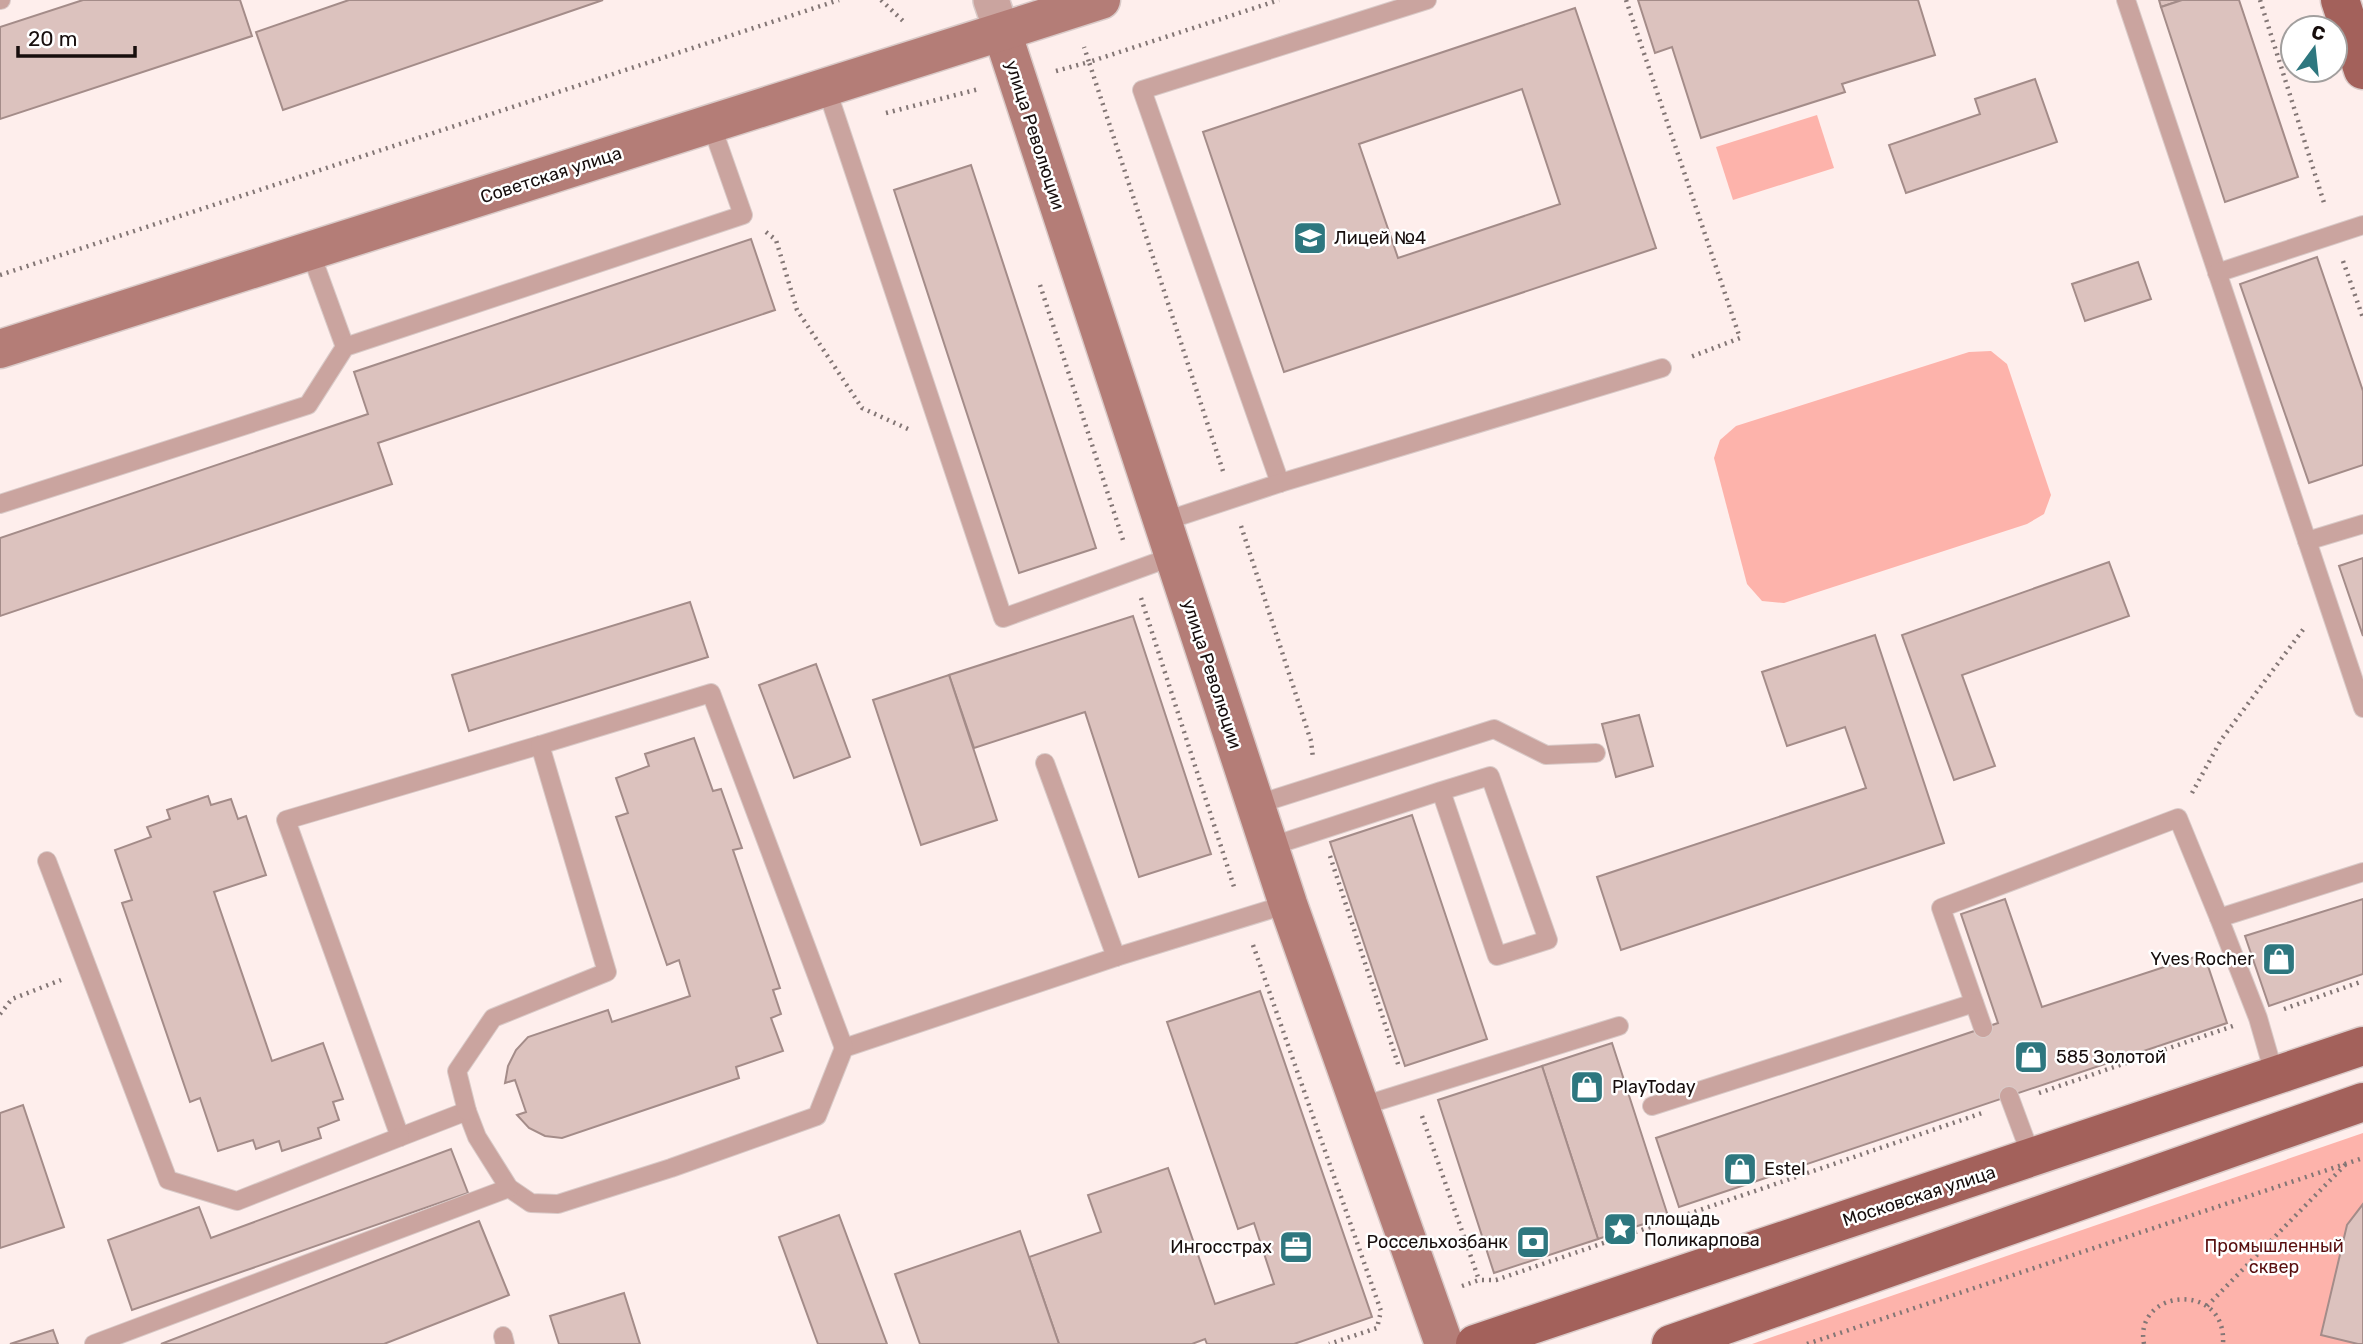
<svg xmlns="http://www.w3.org/2000/svg" width="2363" height="1344" font-family="Rubik,sans-serif">
<rect width="100%" height="100%" fill="#feeeec"/>
<g fill="#fdb3ab">
<path d="M1817,115L1834,168L1733,200L1716,147Z"/>
<path d="M1991,351L2007,364L2051,495L2044,514L2027,524L1784,603L1762,601L1747,584L1714,458L1720,440L1736,426L1969,352Z"/>
<path d="M2363,1133V1344H1752Z"/>
</g>
<g fill="#dcc2be" stroke="#a48c89" stroke-width="2" fill-rule="evenodd">
<path d="M83,0H240L252,36L0,119V27Z"/>
<path d="M349,0H603L283,110L256,32Z"/>
<path d="M1638,0H1918L1935,55L1842,84L1845,92L1701,138L1672,47L1655,53Z"/>
<path d="M2159,0H2182L2161,7Z"/>
<path d="M2182,0H2239L2298,177L2225,202L2161,7Z"/>
<path d="M1575,8L1656,248L1284,372L1203,132ZM1522,89L1560,204L1398,258L1359,144Z"/>
<path d="M2035,79L2057,142L1906,193L1889,145L1980,114L1975,99Z"/>
<path d="M971,165L1096,548L1019,573L894,190Z"/>
<path d="M751,239L775,310L378,443L392,484L0,616V538L368,414L354,372Z"/>
<path d="M2317,257L2363,391V465L2309,483L2240,284Z"/>
<path d="M2138,262L2151,299L2085,321L2072,284Z"/>
<path d="M2363,558V636L2339,566Z"/>
<path d="M2109,562L2129,616L1962,675L1995,766L1954,780L1902,635Z"/>
<path d="M690,602L708,657L469,731L452,675Z"/>
<path d="M1133,616L1211,854L1139,877L1085,712L974,748L949,675Z"/>
<path d="M1875,635L1944,843L1621,950L1597,877L1866,788L1845,727L1787,746L1762,672Z"/>
<path d="M816,664L850,757L794,778L759,685Z"/>
<path d="M949,675L997,820L921,845L873,700Z"/>
<path d="M1639,715L1653,766L1616,777L1602,724Z"/>
<path d="M694,738L713,791L721,789L742,848L733,850L780,988L773,990L781,1014L771,1018L783,1051L736,1067L739,1078L562,1138L545,1136L529,1128L517,1115L526,1112L515,1080L505,1083L508,1066L516,1050L528,1037L608,1010L612,1022L690,996L679,960L667,965L616,817L628,813L616,778L649,766L645,754Z"/>
<path d="M208,796L211,805L231,799L238,819L246,816L266,875L214,892L272,1061L323,1043L343,1099L333,1102L339,1120L318,1128L321,1138L282,1151L279,1141L256,1149L253,1140L218,1151L200,1098L190,1102L122,903L132,900L115,850L151,837L147,827L170,819L167,810Z"/>
<path d="M1412,815L1487,1039L1405,1066L1330,842Z"/>
<path d="M2005,899L2042,1007L2204,954L2227,1023L1679,1207L1656,1138L1998,1023L1961,914Z"/>
<path d="M2363,899V974L2269,1006L2245,936Z"/>
<path d="M1260,991L1372,1317L1294,1344H1207L1205,1339L1192,1344H1059L1029,1257L1101,1232L1088,1195L1168,1168L1215,1304L1274,1284L1254,1223L1238,1229L1167,1022Z"/>
<path d="M1612,1043L1668,1216L1598,1239L1542,1066Z"/>
<path d="M1542,1066L1598,1239L1494,1273L1438,1100Z"/>
<path d="M23,1105L64,1227L0,1248V1113Z"/>
<path d="M451,1149L468,1193L132,1310L108,1240L199,1207L211,1238Z"/>
<path d="M2363,1204V1344H2358L2321,1335L2347,1225Z"/>
<path d="M839,1215L887,1344H818L779,1237Z"/>
<path d="M479,1221L509,1295L384,1344H161Z"/>
<path d="M1020,1231L1059,1344H920L895,1274Z"/>
<path d="M624,1293L640,1344H559L550,1316Z"/>
<path d="M53,1330L58,1344H10Z"/>
</g>
<g fill="none" stroke-linecap="round" stroke-linejoin="round">
<g stroke="#d9cac8" stroke-width="20">
<g id="lane">
<path d="M0,0H1"/>
<path d="M2126,0L2363,708"/>
<path d="M826,87L1003,618L1174,556"/>
<path d="M310,251L345,347"/>
<path d="M2217,273L2363,225"/>
<path d="M1280,483L1142,90L1427,0"/>
<path d="M0,504L308,405L345,347L743,215L711,124"/>
<path d="M1162,522L1280,483L1662,368"/>
<path d="M2307,541L2363,524"/>
<path d="M540,745L286,820L400,1137L467,1111L477,1137L509,1188L531,1203L558,1204L671,1168L817,1116L844,1048L1116,957L1288,904"/>
<path d="M1045,763L1116,957"/>
<path d="M1255,805L1494,729L1546,755L1596,753"/>
<path d="M1269,847L1441,791L1497,956L1548,940L1490,776L1441,791"/>
<path d="M47,861L168,1180L237,1201L400,1137"/>
<path d="M1983,1028L1941,908L2178,818L2219,918"/>
<path d="M2275,1077L2258,1018L2219,918L2363,872"/>
<path d="M2009,1096L2032,1158"/>
<path d="M1652,1106L1974,1003"/>
<path d="M1359,1107L1619,1026"/>
<path d="M467,1111L457,1071L493,1018L607,972L540,745L711,693L844,1048"/>
<path d="M503,1336L505,1344"/>
<path d="M94,1344L509,1188"/>
</g>
</g>
<g stroke="#d9cac8" stroke-width="38">
<path id="street" d="M991,0L1002,32"/>
</g>
<g stroke="#d9cac8" stroke-width="41">
<g id="secondary">
<path d="M1002,32L1288,904L1444,1344"/>
<path d="M0,349L1101,0"/>
</g>
</g>
<g stroke="#d9cac8" stroke-width="41">
<g id="primary">
<path d="M2340,0L2363,70"/>
<path d="M1475,1344L2363,1046"/>
<path d="M1671,1344L2363,1102"/>
</g>
</g>
<g stroke="#837675" stroke-width="4.5" stroke-dasharray="2 5" stroke-linecap="butt">
<path d="M881,0L903,21"/>
<path d="M1626,0L1740,338L1688,358"/>
<path d="M2260,0L2325,206"/>
<path d="M1056,71L1089,62L1084,47"/>
<path d="M886,113L979,89"/>
<path d="M766,232L776,240L797,310L862,408L908,429"/>
<path d="M2343,261L2363,318"/>
<path d="M0,275L839,0"/>
<path d="M1040,285L1124,543"/>
<path d="M1223,471L1089,62L1279,0"/>
<path d="M1241,526L1311,741L1313,758"/>
<path d="M1141,598L1235,890"/>
<path d="M2192,793L2221,740L2305,627"/>
<path d="M1330,856L1399,1067"/>
<path d="M1253,945L1381,1311L1377,1328L1329,1344"/>
<path d="M2284,1009L2363,981"/>
<path d="M0,1014L12,999L61,980"/>
<path d="M2039,1093L2233,1026"/>
<path d="M1422,1116L1479,1280"/>
<path d="M1462,1286L1479,1280H1496L1985,1112"/>
<path d="M2207,1306L2346,1164"/>
<path d="M1807,1344L2363,1158"/>
<path d="M2144,1344C2133,1289 2227,1280 2223,1344"/>
</g>
<use href="#lane" stroke="#caa49f" stroke-width="18"/>
<use href="#street" stroke="#caa49f" stroke-width="35"/>
<use href="#secondary" stroke="#b47d77" stroke-width="38"/>
<use href="#primary" stroke="#a3615b" stroke-width="38"/>
</g>
<defs>
<g id="school-square" transform="scale(1.75)"><rect x="-9" y="-9" width="18" height="18" rx="4" fill="#2e777f" stroke="#fff"/><path d="M0-5L7-2L0 1L-7-2ZM-4 1L0 2.5L4 1V4Q0 6-4 4Z" fill="#fff"/></g>
<g id="shop-square" transform="scale(1.75)"><rect x="-9" y="-9" width="18" height="18" rx="4" fill="#2e777f" stroke="#fff"/><path d="M-5-2.5h2.3a2.7 3.5 0 0 1 5.4 0H5L5.5 6h-11ZM-1.5-2.5h3a1.5 2.3 0 0 0-3 0Z" fill="#fff"/></g>
<g id="sight-square" transform="scale(1.75)"><rect x="-9" y="-9" width="18" height="18" rx="4" fill="#2e777f" stroke="#fff"/><path d="M0-6L1.8-2.2L6-1.7L2.9 1.2L3.7 5.4L0 3.3L-3.7 5.4L-2.9 1.2L-6-1.7L-1.8-2.2Z" fill="#fff"/></g>
<g id="bank-square" transform="scale(1.75)"><rect x="-9" y="-9" width="18" height="18" rx="4" fill="#2e777f" stroke="#fff"/><path d="M-6-4H6V4H-6ZM0-2.3a2.3 2.3 0 1 0 0 4.6a2.3 2.3 0 1 0 0-4.6Z" fill="#fff"/></g>
<g id="office-square" transform="scale(1.75)"><rect x="-9" y="-9" width="18" height="18" rx="4" fill="#2e777f" stroke="#fff"/><path d="M-6-3h4V-5.5h4V-3h4V5H-6ZM-1-4.5V-3h2v-1.5ZM-6 0V1H6V0Z" fill="#fff"/></g>
</defs>
<g fill-rule="evenodd">
<use href="#school-square" x="1310" y="238"/>
<use href="#shop-square" x="2279" y="959"/>
<use href="#shop-square" x="2031" y="1057"/>
<use href="#shop-square" x="1587" y="1087"/>
<use href="#shop-square" x="1740" y="1169"/>
<use href="#sight-square" x="1620" y="1229"/>
<use href="#bank-square" x="1533" y="1242"/>
<use href="#office-square" x="1296" y="1247"/>
</g>
<g text-anchor="middle" stroke-width="5" stroke-linejoin="round" paint-order="stroke">
<g font-size="18" fill="#170e0d" stroke="#fff">
<text transform="translate(1035 135) rotate(72)" y="6">улица Революции</text>
<text transform="translate(551 175) rotate(-18)" y="6">Советская улица</text>
<text transform="translate(1212 674) rotate(72)" y="6">улица Революции</text>
<text transform="translate(1919 1196) rotate(-18)" y="6">Московская улица</text>
</g>
<g font-size="18" fill="#170e0d" stroke="#fff" text-anchor="start">
<text x="1334" y="244">Лицей №4</text>
<text x="2254" y="965" text-anchor="end">Yves Rocher</text>
<text x="2056" y="1063">585 Золотой</text>
<text x="1612" y="1093">PlayToday</text>
<text x="1764" y="1175">Estel</text>
<text x="1644" y="1225">площадь<tspan x="1644" dy="21">Поликарпова</tspan></text>
<text x="1508" y="1248" text-anchor="end">Россельхозбанк</text>
<text x="1272" y="1253" text-anchor="end">Ингосстрах</text>
</g>
<g font-size="18" fill="#5a1010" stroke="#fff">
<text x="2274" y="1252">Промышленный<tspan x="2274" dy="21">сквер</tspan></text>
</g>
</g>
<g transform="translate(2314 49) rotate(15)"><circle r="33" fill="#ffffff" stroke="#a29f9e" stroke-width="2"/>
<path d="M0-5L12 26L0 18L-12 26Z" fill="#2e777f"/>
<text y="-10" font-size="19" font-weight="bold" text-anchor="middle" fill="#170e0d">С</text>
</g>
<path d="M18 46v10h117v-10" fill="none" stroke="#170e0d" stroke-width="3.5"/>
<text x="28" y="46" font-size="21" fill="#170e0d" stroke="#ffffff" stroke-width="5" paint-order="stroke">20 m</text>
</svg>
